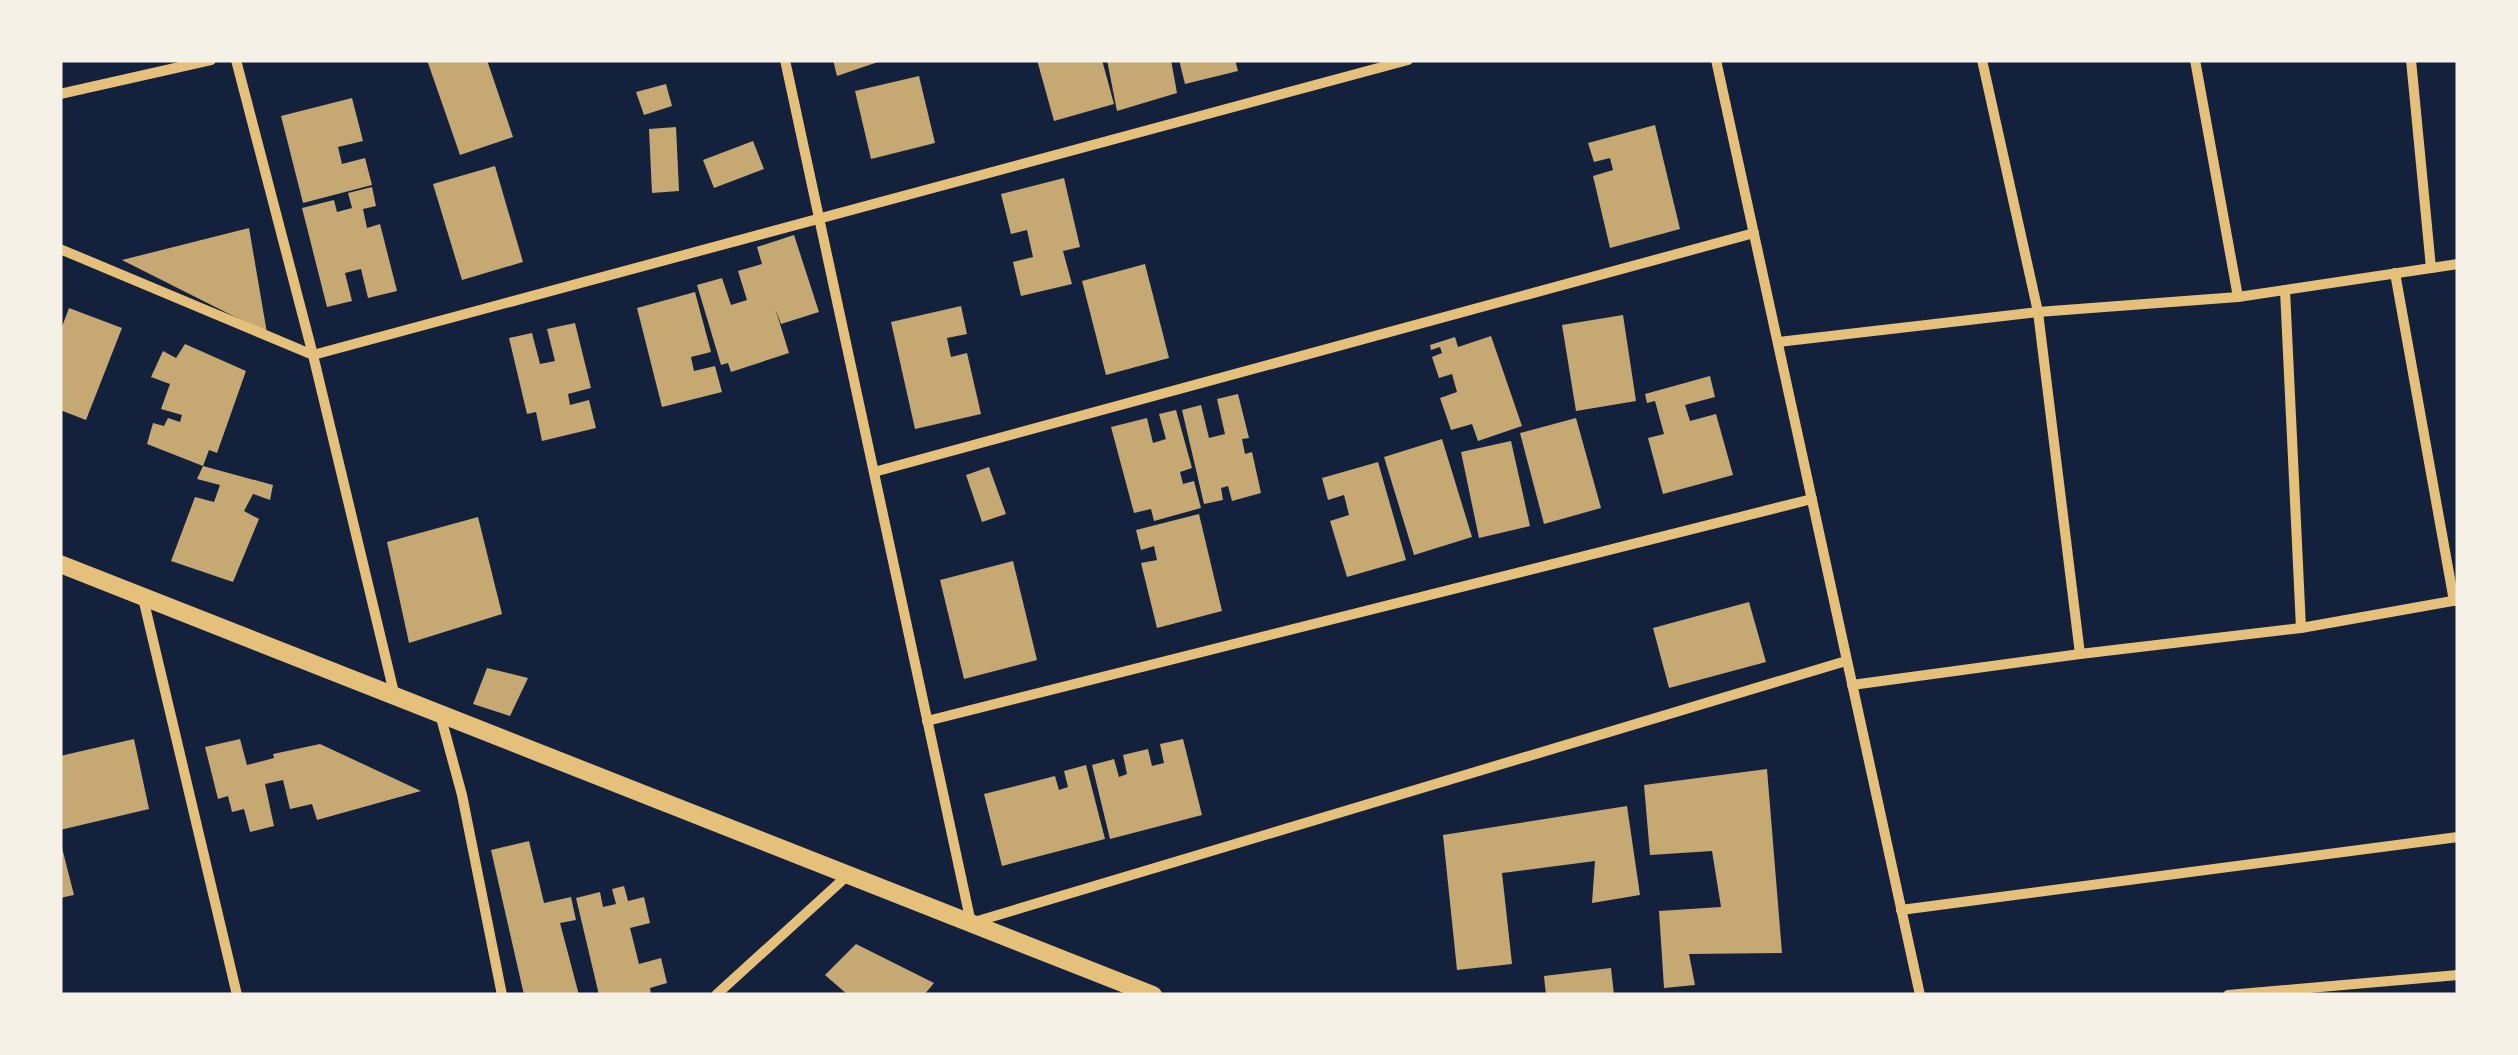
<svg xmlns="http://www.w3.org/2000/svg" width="2518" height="1055" font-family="'Titillium Web',sans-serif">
<rect width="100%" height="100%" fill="#14213d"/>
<g fill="#c6a872">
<path d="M427,60H487L513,137L460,155Z"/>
<path d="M833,60H881V61L837,76Z"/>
<path d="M1037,60H1102L1114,104L1054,121Z"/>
<path d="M1107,60H1171L1177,93L1117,111Z"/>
<path d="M1179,60H1235L1238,71L1185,84Z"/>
<path d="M919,76L935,143L871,159L855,91Z"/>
<path d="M666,84L672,106L644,115L636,92Z"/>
<path d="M352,98L363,141L338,147L342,164L365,158L372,185L303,203L281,116Z"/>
<path d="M1655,125L1680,229L1610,248L1593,176L1613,170L1610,158L1594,162L1588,143Z"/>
<path d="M676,127L679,191L652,193L649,129Z"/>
<path d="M753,141L764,169L714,188L703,160Z"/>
<path d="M495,166L523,262L462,280L433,184Z"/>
<path d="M1064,178L1080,247L1063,251L1072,284L1021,296L1013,262L1033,257L1027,230L1011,234L1001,194Z"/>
<path d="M372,187L376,206L363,209L367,228L380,224L397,291L368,298L361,269L345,273L352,301L327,307L302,208L334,200L337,212L352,208L348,193Z"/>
<path d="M249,228L267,333L122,260Z"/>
<path d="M794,235L819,312L781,324L775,308L789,353L731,372L728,363L721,365L697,285L722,278L731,305L747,300L738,271L762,264L757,247Z"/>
<path d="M1145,264L1169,358L1106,375L1082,281Z"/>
<path d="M695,292L711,352L691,357L694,371L715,366L722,392L662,407L637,308Z"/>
<path d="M961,306L967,334L947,338L951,357L967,353L981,414L915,429L891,322Z"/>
<path d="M69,308L122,328L86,420L60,410V332Z"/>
<path d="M1623,315L1636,401L1576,411L1562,325Z"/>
<path d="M575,323L591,388L568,394L570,405L589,400L596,428L542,441L536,412L527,414L509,338L532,333L540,364L555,361L547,329Z"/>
<path d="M1491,336L1522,426L1478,441L1472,424L1451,430L1440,398L1457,392L1452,374L1439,378L1432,357L1442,353L1440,347L1431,350L1430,345L1455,337L1458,347Z"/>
<path d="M185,344L246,371L217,453L209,450L203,466L147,444L153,423L164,426L168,418L180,422L182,415L161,409L170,384L151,377L163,351L176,358Z"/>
<path d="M1710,376L1715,397L1685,405L1690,421L1716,414L1733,475L1663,494L1648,438L1664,434L1655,401L1647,403L1645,394Z"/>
<path d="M1238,394L1249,438L1242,439L1245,454L1252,452L1261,493L1232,501L1228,486L1221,488L1223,500L1204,504L1182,410L1201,405L1209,438L1225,434L1217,399Z"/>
<path d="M1176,410L1192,468L1180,472L1183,484L1194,481L1201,508L1154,521L1151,509L1134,513L1111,427L1147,418L1153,443L1166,439L1159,414Z"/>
<path d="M1576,418L1601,508L1544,524L1520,433Z"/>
<path d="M1442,439L1472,537L1414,555L1384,457Z"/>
<path d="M1511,441L1530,526L1479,538L1461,452Z"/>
<path d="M1378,462L1406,560L1347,577L1330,521L1349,515L1344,495L1328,500L1322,478Z"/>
<path d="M203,466L273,485L270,500L253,494L244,511L259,519L233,582L171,561L195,497L214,502L220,485L197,479Z"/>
<path d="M989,467L1006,514L982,522L966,475Z"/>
<path d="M1199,514L1222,611L1157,628L1141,563L1157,560L1154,546L1141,550L1136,530Z"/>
<path d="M478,517L502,614L409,643L387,542Z"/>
<path d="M1013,561L1037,660L964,679L940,580Z"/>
<path d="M1749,602L1766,662L1669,688L1653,628Z"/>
<path d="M487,668L528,678L510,716L473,704Z"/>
<path d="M134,739L149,809L60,830V756Z"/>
<path d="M240,739L247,765L274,758L273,754L320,744L421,791L317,820L312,804L290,809L283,780L265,784L274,826L250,832L244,809L232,812L228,796L218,799L205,747Z"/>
<path d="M1183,739L1202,815L1110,839L1092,765L1114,759L1119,777L1127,774L1123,755L1148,749L1152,766L1164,763L1160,744Z"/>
<path d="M1086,765L1105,839L1002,866L984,794L1055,776L1059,790L1068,787L1064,771Z"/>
<path d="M1767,769L1782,953L1689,954L1695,985L1664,988L1659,911L1721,907L1712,851L1650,855L1644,785Z"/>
<path d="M1627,806L1640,895L1592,903L1595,861L1502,873L1512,964L1457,970L1443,835Z"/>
<path d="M60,840L74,895L60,898Z"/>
<path d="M529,841L544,903L571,897L576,920L560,923L579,995H524L491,850Z"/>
<path d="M624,886L628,901L644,897L650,923L630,928L639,964L661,958L667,983L650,988L651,995H599L576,898L600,892L603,907L616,904L612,889Z"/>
<path d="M856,944L934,983L924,995H848L825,975Z"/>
<path d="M1611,968L1614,995H1546L1544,976Z"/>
</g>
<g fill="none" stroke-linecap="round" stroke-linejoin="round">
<g stroke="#e5c07b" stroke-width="10">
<path d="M236,60L313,355L395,697"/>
<path d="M785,60L971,923L1846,661"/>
<path d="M1716,60L1920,995"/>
<path d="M1982,60L2038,312L2080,654"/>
<path d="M2195,60L2238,297"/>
<path d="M2411,60L2431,268"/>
<path d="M60,94L211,60"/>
<path d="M60,249L313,355L1408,60"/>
<path d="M2395,273L2454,601"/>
<path d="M2285,290L2301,628"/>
<path d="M1778,342L2038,312L2238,297L2458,264"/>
<path d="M874,472L1754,233"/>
<path d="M143,598L237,995"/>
<path d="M1852,685L2080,654L2301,628L2458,600"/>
<path d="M440,714L462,795L502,995"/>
<path d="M927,721L1812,499"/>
<path d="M1901,910L2458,837"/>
<path d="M716,995L848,875"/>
<path d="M2228,995L2458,975"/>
</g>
<path stroke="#e5c07b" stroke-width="18" d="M60,564L1153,995"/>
</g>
<rect width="2518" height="1055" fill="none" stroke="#f6f1e7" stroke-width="125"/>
</svg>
